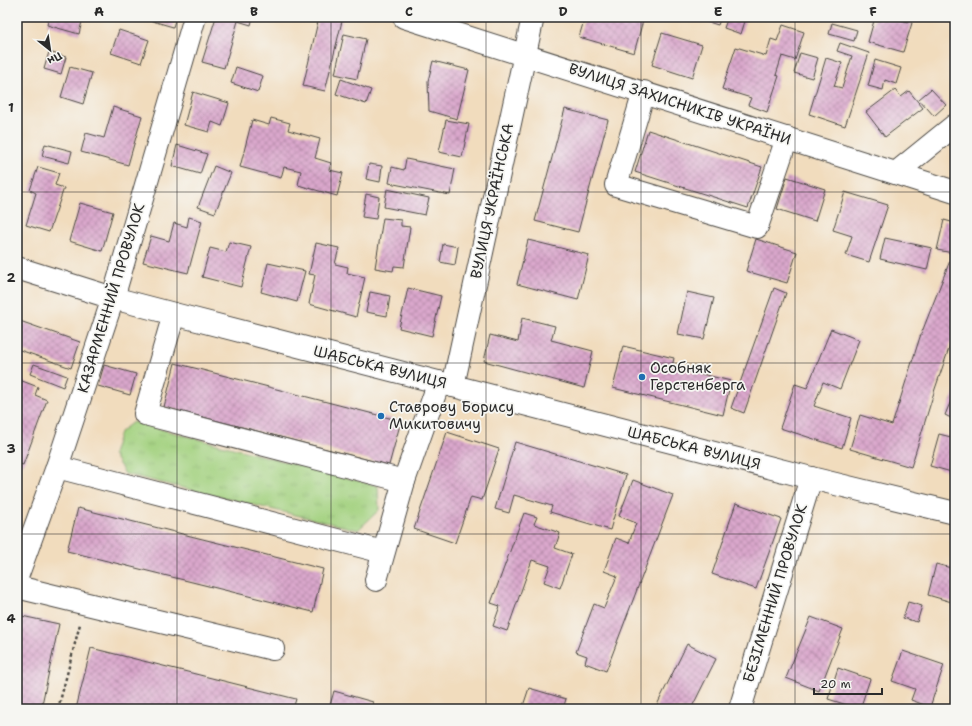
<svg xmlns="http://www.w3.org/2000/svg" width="972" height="726" font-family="'Shantell Sans',sans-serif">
<defs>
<pattern id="grass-tufts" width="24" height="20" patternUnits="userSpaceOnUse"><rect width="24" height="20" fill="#a3d17f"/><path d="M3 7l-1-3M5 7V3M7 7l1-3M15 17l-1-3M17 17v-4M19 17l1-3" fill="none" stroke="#8cb46e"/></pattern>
<pattern id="building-cross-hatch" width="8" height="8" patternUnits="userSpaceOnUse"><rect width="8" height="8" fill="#daa7cc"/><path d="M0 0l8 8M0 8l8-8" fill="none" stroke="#b188a6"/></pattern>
</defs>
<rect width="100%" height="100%" fill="#f6f6f2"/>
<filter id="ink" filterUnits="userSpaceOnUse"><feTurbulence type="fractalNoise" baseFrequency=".025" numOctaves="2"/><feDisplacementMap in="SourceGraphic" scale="8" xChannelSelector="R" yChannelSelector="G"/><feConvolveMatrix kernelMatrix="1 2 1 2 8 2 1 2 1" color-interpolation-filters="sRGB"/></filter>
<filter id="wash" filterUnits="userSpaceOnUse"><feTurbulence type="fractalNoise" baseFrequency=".012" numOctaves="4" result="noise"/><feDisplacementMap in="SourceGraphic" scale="16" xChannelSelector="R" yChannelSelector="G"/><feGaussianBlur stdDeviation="0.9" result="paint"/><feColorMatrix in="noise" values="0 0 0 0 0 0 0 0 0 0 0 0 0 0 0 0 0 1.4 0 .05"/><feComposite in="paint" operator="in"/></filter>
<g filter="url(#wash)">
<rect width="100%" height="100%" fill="#f1dcbd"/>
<path fill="url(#grass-tufts)" stroke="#677e55" d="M133,422L378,486L379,510L358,530L125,474L113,454L120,432Z"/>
<g id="blocks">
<g fill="url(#building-cross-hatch)">
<path d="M49,17H83L79,34L47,25Z"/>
<path d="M139,17H176L173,27Z"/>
<path d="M216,17H253L251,25L238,21L224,68L202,62Z"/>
<path d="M319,17H328L342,21L325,91L303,86Z"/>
<path d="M585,17H644L634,53L579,37Z"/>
<path d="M692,17H721L718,25Z"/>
<path d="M728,17L746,18L741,34L724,28Z"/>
<path d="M875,17H891L912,23L903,52L868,42Z"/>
<path d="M832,23L857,30L854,41L829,34Z"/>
<path d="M783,25L804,32L795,60L782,56L776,75L779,76L767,112L748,105L751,98L722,89L736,47L766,56L771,39L777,41Z"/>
<path d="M119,30L149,40L141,63L111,53Z"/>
<path d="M662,33L702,45L692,78L652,65Z"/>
<path d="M344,34L366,39L357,79L335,74Z"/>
<path d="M840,43L869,53L845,126L809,114L826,58L842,63L834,86L842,88L852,56L837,51Z"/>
<path d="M49,52L66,57L61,74L44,69Z"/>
<path d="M800,53L818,58L812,78L794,73Z"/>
<path d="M875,60L901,68L896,84L885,80L883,90L868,86Z"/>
<path d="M433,61L469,70L457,119L429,111L428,81Z"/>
<path d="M70,67L92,73L83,104L61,97Z"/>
<path d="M236,67L263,76L258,92L231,83Z"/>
<path d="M341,79L371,90L366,104L336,94Z"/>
<path d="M931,89L946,105L934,116L919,99Z"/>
<path d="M895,90L901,97L909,91L923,108L885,137L866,112Z"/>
<path d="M193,92L229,103L222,126L212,122L209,132L184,125Z"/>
<path d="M113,107L142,116L128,165L81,152L86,133L104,138Z"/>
<path d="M565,109L608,120L578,232L535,221Z"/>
<path d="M271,118L290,123L288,130L320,139L315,158L331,163L329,170L343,173L337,196L298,185L301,171L284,167L281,178L240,167L252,120L269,125Z"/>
<path d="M446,120L469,124L462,157L439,152Z"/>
<path d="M648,130L762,167L748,208L635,172Z"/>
<path d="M45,144L72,151L69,163L42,156Z"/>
<path d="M177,145L207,154L200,174L172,166Z"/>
<path d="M406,159L455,169L450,195L389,183L392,167L404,170Z"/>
<path d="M369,164L382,166L380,182L366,179Z"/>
<path d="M214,166L231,173L215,213L198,207Z"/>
<path d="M38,167L59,173L55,185L64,188L49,232L26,225L36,193L30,190Z"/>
<path d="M787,177L825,189L815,221L777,209Z"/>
<path d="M387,189L429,198L425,215L384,207Z"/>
<path d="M845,192L888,205L869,262L846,255L852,236L833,230Z"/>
<path d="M366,194L379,197L376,219L362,217Z"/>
<path d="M80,203L113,212L102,251L69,241Z"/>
<path d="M189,217L202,221L188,273L143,262L151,236L169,241L174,223L187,227Z"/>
<path d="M383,218L401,220V226L410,227L404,267L394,266L393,271L375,268Z"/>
<path d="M944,220L955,223V331L935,389L911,467L850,449L860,415L892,425L920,337L953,253L937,250Z"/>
<path d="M885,238L932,248L927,270L880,259Z"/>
<path d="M756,239L797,252L787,283L746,271Z"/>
<path d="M528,240L589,255L578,300L517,284Z"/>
<path d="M229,242L251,247L241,287L202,277L210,248L226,252Z"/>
<path d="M316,243L339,248L335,264L348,267L347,273L365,277L356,317L309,304L315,275L309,274Z"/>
<path d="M443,244L458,247L455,265L440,262Z"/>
<path d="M268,263L305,271L297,302L261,292Z"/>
<path d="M408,288L441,296L432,336L399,328Z"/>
<path d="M774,288L786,293L744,413L731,408Z"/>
<path d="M370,292L390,296L387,316L366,312Z"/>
<path d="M687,292L714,298L704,339L678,334Z"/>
<path d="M522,318L555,326L551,340L593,351L584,388L484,361L490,335L518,342Z"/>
<path d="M17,320L80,342L71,368L17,349Z"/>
<path d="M831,329L859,340L840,389L823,382L814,406L851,418L842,448L780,428L795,384L807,388Z"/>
<path d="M623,346L674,358L672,367L731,381L723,415L613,388Z"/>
<path d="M175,363L401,421L389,465L164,407Z"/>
<path d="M34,364L67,376L63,387L30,374Z"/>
<path d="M104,365L136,374L130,395L98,386Z"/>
<path d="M17,379L38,387L35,395L47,400L23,465L17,463Z"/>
<path d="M955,391V420L945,415Z"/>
<path d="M447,432L499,449L482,500L471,497L455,543L414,529Z"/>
<path d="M939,434L955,438V473L930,466Z"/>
<path d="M515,442L626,475L610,530L550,512L552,506L514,495L509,513L495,509Z"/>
<path d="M633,480L673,495L606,671L585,663L587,656L576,652L594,604L604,608L617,576L604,571L616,538L629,543L636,523L619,516Z"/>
<path d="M736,503L781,519L756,589L712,574Z"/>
<path d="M78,508L323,569L313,612L67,551Z"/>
<path d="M524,513L537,517L534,524L560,533L555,548L572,554L560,588L544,582L550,566L532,560L507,631L493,626L500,606L491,603Z"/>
<path d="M936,564L955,569V603L928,595Z"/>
<path d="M908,602L922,606L917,622L903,618Z"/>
<path d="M17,615L59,624L41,709H17Z"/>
<path d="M811,617L843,629L819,691L786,678Z"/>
<path d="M687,644L716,659L691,709H659L656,707Z"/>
<path d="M91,648L296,699L293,709H76Z"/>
<path d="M903,651L944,665L930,707L911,700L915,689L892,681Z"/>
<path d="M838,668L870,679L860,709L828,699Z"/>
<path d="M529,688L566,699L563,709H522Z"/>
<path d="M334,691L373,702L371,709H329Z"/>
</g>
</g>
</g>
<g filter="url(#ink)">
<use href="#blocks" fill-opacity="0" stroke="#494641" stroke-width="1"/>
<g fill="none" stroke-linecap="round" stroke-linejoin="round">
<g stroke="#494641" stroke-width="24">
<g id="minor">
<path d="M404,17L955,192"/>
<path d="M644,92L616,185L757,227L787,138"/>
<path d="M897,172L955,125"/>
<path d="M174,314L145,414L404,481"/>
<path d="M453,386L533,17"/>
<path d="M57,467L383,552"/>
<path d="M17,577L57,467L113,298L195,17"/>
<path d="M376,580L404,481L439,382"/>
<path d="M17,587L273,649"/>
<path d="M740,709L811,478"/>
</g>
</g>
<g stroke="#494641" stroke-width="24">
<path id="major" d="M17,268L113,298L174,314L811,478L955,513"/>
</g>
<path stroke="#494641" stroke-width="2.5" stroke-dasharray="3 3" stroke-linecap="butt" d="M58,709L80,624"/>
<use href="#minor" stroke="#fff" stroke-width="22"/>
<use href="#major" stroke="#fff" stroke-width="22"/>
</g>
</g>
<path fill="none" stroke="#2b2b2b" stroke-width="1" stroke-opacity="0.55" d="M177,17V709M331,17V709M486,17V709M641,17V709M795,17V709M17,192H955M17,363H955M17,534H955"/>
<g fill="#1f6fb2" stroke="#f6f6f2" stroke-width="1.5">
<circle cx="642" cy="377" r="4"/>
<circle cx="381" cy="416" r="4"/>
</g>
<g text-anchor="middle" stroke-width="3.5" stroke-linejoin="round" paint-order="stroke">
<g font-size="15" fill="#2b2b2b" stroke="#f6f6f2">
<text transform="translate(680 104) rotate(18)" y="5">ВУЛИЦЯ ЗАХИСНИКІВ УКРАЇНИ</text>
<text transform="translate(492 201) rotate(-78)" y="5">ВУЛИЦЯ УКРАЇНСЬКА</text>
<text transform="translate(111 298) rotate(-73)" y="5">КАЗАРМЕННИЙ ПРОВУЛОК</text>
<text transform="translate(380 367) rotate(14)" y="5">ШАБСЬКА ВУЛИЦЯ</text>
<text transform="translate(694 448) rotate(14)" y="5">ШАБСЬКА ВУЛИЦЯ</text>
<text transform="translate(775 593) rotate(-73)" y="5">БЕЗІМЕННИЙ ПРОВУЛОК</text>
</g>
<g font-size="15" fill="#2b2b2b" stroke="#f6f6f2" text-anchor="start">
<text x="650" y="373">Особняк<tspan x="650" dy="17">Герстенберга</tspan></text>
<text x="389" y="412">Ставрову Борису<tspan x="389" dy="17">Микитовичу</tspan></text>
</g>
</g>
<rect width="972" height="726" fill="none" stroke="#f6f6f2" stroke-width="44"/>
<g transform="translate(50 50) rotate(150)" stroke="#f6f6f2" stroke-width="3" paint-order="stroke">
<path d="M0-3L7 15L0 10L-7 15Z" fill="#2b2b2b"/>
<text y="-6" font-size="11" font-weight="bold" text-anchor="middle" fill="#2b2b2b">Пн</text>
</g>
<path d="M814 688v6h68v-6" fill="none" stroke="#2b2b2b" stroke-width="2"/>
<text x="820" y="688" font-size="12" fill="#2b2b2b" stroke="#f6f6f2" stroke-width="3" paint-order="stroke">20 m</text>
<rect x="22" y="22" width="928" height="682" fill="none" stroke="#2b2b2b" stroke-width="1.5"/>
<g font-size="13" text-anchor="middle" font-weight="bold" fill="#2b2b2b">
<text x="99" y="16">A</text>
<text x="254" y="16">B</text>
<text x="409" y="16">C</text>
<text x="563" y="16">D</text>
<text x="718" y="16">E</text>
<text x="873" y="16">F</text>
<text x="11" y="112">1</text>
<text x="11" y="282">2</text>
<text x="11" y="453">3</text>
<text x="11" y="623">4</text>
</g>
</svg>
